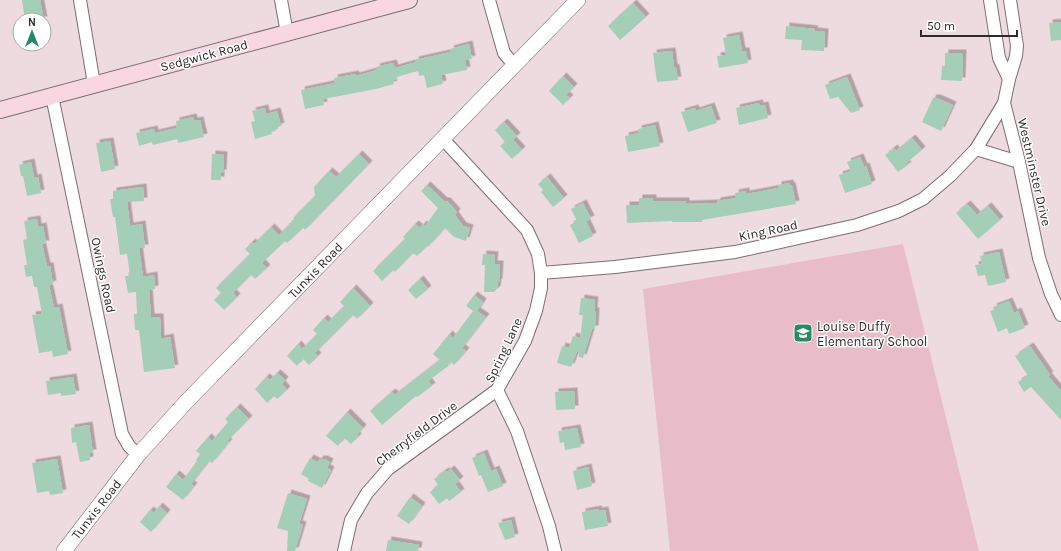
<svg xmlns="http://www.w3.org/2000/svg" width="1061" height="551" font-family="Karla,sans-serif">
<defs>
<filter id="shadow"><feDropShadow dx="3.5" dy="-3.5" stdDeviation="0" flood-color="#0004"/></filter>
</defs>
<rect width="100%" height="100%" fill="#eedbdf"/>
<path fill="#e8bdc8" d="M903,244L979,551H670L643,289Z"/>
<g fill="#a5ceb9" filter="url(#shadow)">
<path d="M22,0H40L44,20H25Z"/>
<path d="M633,3L646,17L620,40L608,26Z"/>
<path d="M1061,22V40L1051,41L1049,23Z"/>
<path d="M786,26L815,29L814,31L825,32L824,51L801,50L802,40L785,39Z"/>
<path d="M739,35L742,51H746L748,63L719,68L717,56L726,55L723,38Z"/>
<path d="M469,44L472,59L465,60L467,70L441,75L443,84L427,88L424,75L419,76L418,71L396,77L397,79L393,80L394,84L376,89L323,99L324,105L305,109L301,90L335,83L334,78L355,74L356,76L377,70L376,67L393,63L395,68L416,62L415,60L451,52L450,49Z"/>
<path d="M672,51L674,67L676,68L678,80L657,82L653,53Z"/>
<path d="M945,53H963L962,81L941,80L942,66H945Z"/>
<path d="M563,76L574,87L566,95L570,98L563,105L549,91Z"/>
<path d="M847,77L860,110L851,113L838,97L830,99L825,85Z"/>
<path d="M933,98H937L953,105L941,131L922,122Z"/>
<path d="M759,103L760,106L765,105L768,118L739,125L736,108Z"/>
<path d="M711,106L717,123L688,132L681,112L695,108L696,111Z"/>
<path d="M265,108L266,114L277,111L281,126L278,127V129L271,131L272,134L255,139L251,122L255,121L252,111Z"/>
<path d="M193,117L194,121L200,120L204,137L178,143L177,139L153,145L152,142L139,146L136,133L154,129L155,133L177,128L176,121Z"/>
<path d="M504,122L517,136L513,140L522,150L512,159L500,146L505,142L495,130Z"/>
<path d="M655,125L660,146L628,152L625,136L639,133L638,129Z"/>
<path d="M912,138L922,150L906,163L908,165L898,172L885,155L894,148L896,151Z"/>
<path d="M110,141L115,169L101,172L96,143Z"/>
<path d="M212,154L224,155L223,173H221V180H211Z"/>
<path d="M359,154L369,164L305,230L303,228L287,243L279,235L294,219L293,218L315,196L314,187L329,171L336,177Z"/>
<path d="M860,157L864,167L866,166L872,184L845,193L839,175L851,171L847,162Z"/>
<path d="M31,162L34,178L38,177L41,193L27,196L23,176H21L19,165Z"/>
<path d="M547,177L564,198L553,207L541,192L543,190L538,184Z"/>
<path d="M790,183V185L792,186L796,204L702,220V222H672V221L627,223L626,205H639V198H653V201H686V204L717,203V201L736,198L735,193L746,191V194L778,188V185Z"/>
<path d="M427,185L444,201H447L457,212L455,215L463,226L470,228L466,241L454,237L445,228L428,247L427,246L417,256L413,253L395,272L393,270L382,281L373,271L405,239L403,237L415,224L420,228L423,224L425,226L438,208L421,191Z"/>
<path d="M143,187L144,201L127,202L130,226L142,224L145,248H139L143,277L154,275L155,289L149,290L151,317H160L161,339L170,337L175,368L144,372L139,330H135L134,314H137L136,292L128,293L125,276H130L127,254L120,255L115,217H113L110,199H113V191Z"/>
<path d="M583,203L591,219L586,221L593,236L579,243L570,225L577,221L571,209Z"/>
<path d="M967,204L977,215L988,206L1000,220L978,239L956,213Z"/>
<path d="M37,219L38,227L43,226L46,244H42L47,266H50L53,284L49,285L54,308L59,307L68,354L53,357L52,351L39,353L32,315L42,314L37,287H34L32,276L26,277L24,265H27L23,240L27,239L24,221Z"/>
<path d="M271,227L285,241L262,263L267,268L255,279L251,275L233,293L237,297L224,310L214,300L221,293L216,288L250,254L245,249L252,242L254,244Z"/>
<path d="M999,252L1006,282L988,286L985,275L978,276L975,265L982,264L980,256Z"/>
<path d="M483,254L495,255L494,264H500L499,282H498L497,289L494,292H484L485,265H482Z"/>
<path d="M420,279L428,289L416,299L408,290Z"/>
<path d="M353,288L370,306L357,319L353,315L315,353L318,356L309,365L303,359L297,366L287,356L298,344L302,349L317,334L313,330L324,318L328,322L344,306L340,302Z"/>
<path d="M474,295L483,302L477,311L486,317L462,348L466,351L454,365L451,362L447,367L428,381L432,386L417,397L416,396L382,425L370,411L392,392L395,395L440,360L433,354L449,334L453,338L473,311L466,306Z"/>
<path d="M581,298L595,300L594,311H596L595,329H592L583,358L579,357V352L577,351L571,367L557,363L562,346L569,348L573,336L580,338L583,315H579Z"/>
<path d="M1009,301L1014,313L1018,311L1025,328L1009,334L1007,328L998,332L990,311L994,310L993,307Z"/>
<path d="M1030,346L1050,375L1048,376L1061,391V420L1031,387L1024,392L1018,382L1028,376L1015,356Z"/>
<path d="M277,373L285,380L282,384L287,390L277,399L274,396L267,403L255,389L266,377L270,380Z"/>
<path d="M73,377L76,394L61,396V393L48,395L46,381Z"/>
<path d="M574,391L575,409L556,410L555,392Z"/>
<path d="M237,407L249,419L227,441L229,442L212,463L209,461L191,484L194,486L183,500L166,487L176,474L183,480L197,461L196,460L200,454L196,451L208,437L212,441L228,422L225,419Z"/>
<path d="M347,412L363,428L357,435L358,437L351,444L344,438L338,446L326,436Z"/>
<path d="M89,425L93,453H89L90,460L80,462L76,442L72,443L71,428Z"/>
<path d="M577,428L581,447L565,450L564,442L560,443L558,431Z"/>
<path d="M484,453L491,471L496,469L503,486L488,492L481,475L479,476L472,458Z"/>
<path d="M310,458L318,462L320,459H324L330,462L327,468L331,470L322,488L308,481L309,479L301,474Z"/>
<path d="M57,459L63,493L50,495L49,491L37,493L32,463Z"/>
<path d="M588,467L592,486L577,490L573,471Z"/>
<path d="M451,469L460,480L455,484L461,492L449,501L447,498L439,504L430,492L438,485L434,479L445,471L447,472Z"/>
<path d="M288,493L307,499L299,524L303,525L295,551H287L288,531L277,528Z"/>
<path d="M410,497L422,506L409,524L397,516Z"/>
<path d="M159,506L167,513L151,532L140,522L150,510L154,513Z"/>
<path d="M598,509L599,511L605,510L608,526L585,530L582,512Z"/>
<path d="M511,520L515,537L505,540L498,523Z"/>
<path d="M388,540L419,545L418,551H386Z"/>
</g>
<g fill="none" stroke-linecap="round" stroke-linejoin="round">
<g stroke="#7e6d71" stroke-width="14">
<g id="minor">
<path d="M80,0L94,84"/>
<path d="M281,0L287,33"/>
<path d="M489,0L504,53L514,65"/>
<path d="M990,0L999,58L1009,79"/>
<path d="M1010,0L1017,46L1016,56L1009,79L1004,103L1019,162L1039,258L1051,294L1061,315"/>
<path d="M52,96L122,434L129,446L138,455"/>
<path d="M976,149L1019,162"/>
<path d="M541,273L615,267L735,252L857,225L899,211L923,199L950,176L976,149L1004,103"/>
<path d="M497,390L517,431L549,526L555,551"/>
<path d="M344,551L351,520L367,493L388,469L497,390L525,341L536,311L541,288V273L538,254L527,230L443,139"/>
</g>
</g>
<g stroke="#7e6d71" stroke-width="16">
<path id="tertiary" d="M64,551L138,455L186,402L578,0"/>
</g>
<g stroke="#7e6d71" stroke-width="18">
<path id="secondary" d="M0,110L409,0"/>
</g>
<use href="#minor" stroke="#fff" stroke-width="12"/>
<use href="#tertiary" stroke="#fff" stroke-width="15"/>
<use href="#secondary" stroke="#f8d7e2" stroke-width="16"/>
</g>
<defs>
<g id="school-square" transform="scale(1)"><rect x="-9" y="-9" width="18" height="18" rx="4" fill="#288a64" stroke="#fff"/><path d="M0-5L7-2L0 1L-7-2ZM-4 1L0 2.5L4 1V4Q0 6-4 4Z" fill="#fff"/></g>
</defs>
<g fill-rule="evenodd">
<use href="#school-square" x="803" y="333"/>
</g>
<g text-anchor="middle" stroke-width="3" stroke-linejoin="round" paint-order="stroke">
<g font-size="13" fill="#30292a" stroke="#fff">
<text transform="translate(204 55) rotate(-15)" y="5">Sedgwick Road</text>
<text transform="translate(1035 172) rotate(77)" y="5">Westminster Drive</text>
<text transform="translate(768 230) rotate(-12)" y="5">King Road</text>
<text transform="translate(315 270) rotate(-46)" y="5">Tunxis Road</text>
<text transform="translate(104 275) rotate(78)" y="5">Owings Road</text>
<text transform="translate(503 350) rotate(-65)" y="5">Spring Lane</text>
<text transform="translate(416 433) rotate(-37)" y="5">Cherryfield Drive</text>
<text transform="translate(96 509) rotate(-52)" y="5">Tunxis Road</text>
</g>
<g font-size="13" fill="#30292a" stroke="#fff" text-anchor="start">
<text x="817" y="331">Louise Duffy<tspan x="817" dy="15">Elementary School</tspan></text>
</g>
</g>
<g transform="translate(32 32)"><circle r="19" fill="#ffffff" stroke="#aca9aa"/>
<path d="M0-3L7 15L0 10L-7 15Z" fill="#288a64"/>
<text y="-6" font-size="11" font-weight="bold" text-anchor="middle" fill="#30292a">N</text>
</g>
<path d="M921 30v6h96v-6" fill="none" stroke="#30292a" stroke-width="2"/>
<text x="927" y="30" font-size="12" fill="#30292a" stroke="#ffffff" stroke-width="3" paint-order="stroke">50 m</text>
</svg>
